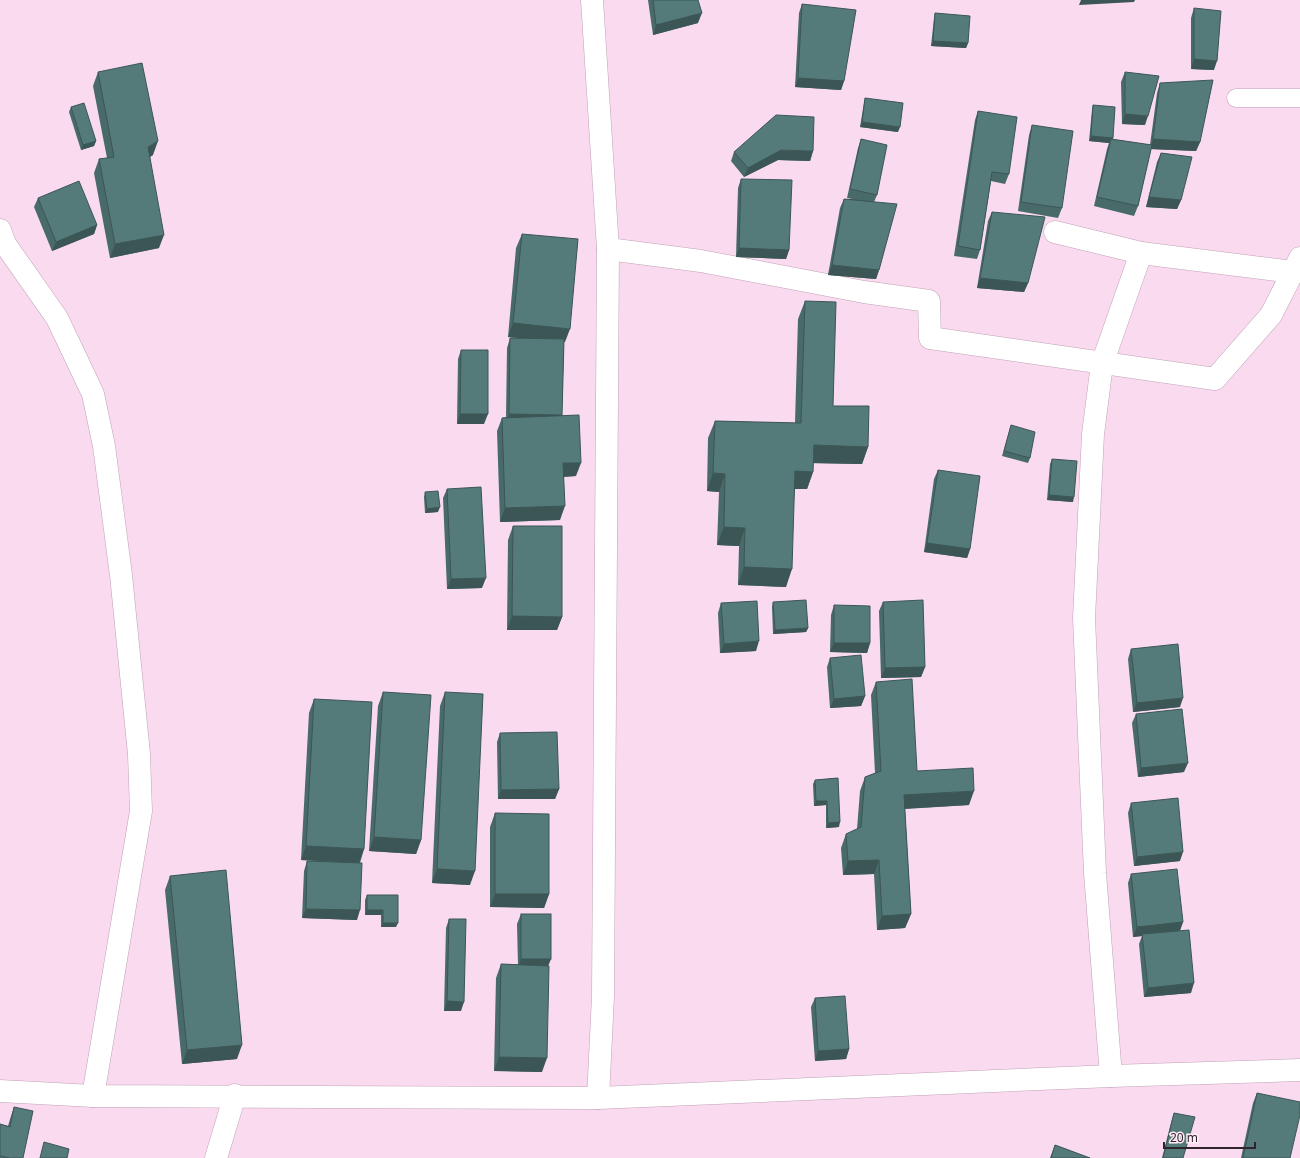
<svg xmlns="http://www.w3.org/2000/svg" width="1300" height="1158" font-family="'Noto Sans',sans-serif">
<rect width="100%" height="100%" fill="#f9daef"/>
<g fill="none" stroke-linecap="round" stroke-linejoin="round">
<g stroke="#c0a2b6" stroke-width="19">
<path id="lane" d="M1236,98H1300"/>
</g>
<g stroke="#c0a2b6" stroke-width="23">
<g id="street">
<path d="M592,0L608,249L603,996L598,1098"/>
<path d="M0,230L5,244L57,318L93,394L104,446L121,575L139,754L141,811L93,1096"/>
<path d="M1055,232L1141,253L1102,364L1093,434L1084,618L1095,873L1111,1076"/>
<path d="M608,249L701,261L864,292L929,301L930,338L1215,379L1271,315L1300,258"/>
<path d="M1141,253L1293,272"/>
<path d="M216,1158L235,1095"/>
</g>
</g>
<g stroke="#c0a2b6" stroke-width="23">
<path id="secondary" d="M0,1091L93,1096L598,1098L1111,1076L1300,1070"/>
</g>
<use href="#lane" stroke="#fff" stroke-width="18"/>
<use href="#street" stroke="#fff" stroke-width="22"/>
<use href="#secondary" stroke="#fff" stroke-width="22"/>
</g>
<g fill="#486a68">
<path d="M648,0H698V23L653,35Z"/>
<path d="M802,4L844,81L841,90L795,87L799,13Z"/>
<path d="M1194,8L1214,70L1191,69V18Z"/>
<path d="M935,13L968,43L966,48L931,46L934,18Z"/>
<path d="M98,72L153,155L150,157L159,248L110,258L94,173L99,159L107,158L93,86Z"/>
<path d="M1125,72L1145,125L1122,124L1121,82Z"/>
<path d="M1160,83L1200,142L1196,151L1151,149L1138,206L1134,216L1094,206L1107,149L1109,143L1089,141L1092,110L1093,105L1113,138L1112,139L1150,145L1157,93Z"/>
<path d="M865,98L898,132L860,127L864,103Z"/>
<path d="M71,107L96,141L94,146L81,150L69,112Z"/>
<path d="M978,111L1009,174L1005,184L991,181L980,250L977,259L954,256L975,120Z"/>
<path d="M1032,125L1062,208L1058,218L1018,211L1029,135Z"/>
<path d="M861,139L877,195L874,202L879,270L876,279L828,275L840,208L844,199H852L847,198L858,148Z"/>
<path d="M813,151L810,161L778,160L744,177L731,161L734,152Z"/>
<path d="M1161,153L1181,200L1177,209L1146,207L1157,162Z"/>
<path d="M741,179L789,250L786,259L736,257L738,188Z"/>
<path d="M38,198L97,225L94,234L52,251L34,207Z"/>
<path d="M992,212L1028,283L1024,292L977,288L988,221Z"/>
<path d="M522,234L565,342H564L562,415L576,476L564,477L560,520L500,522L497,431L502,418L506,417L507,348L510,338H519L508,337L516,248Z"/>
<path d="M805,301L833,406L868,447L862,464L813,463V472L807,489H795L786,587L738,585L739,546L717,545L719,492L707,491L708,438L715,421L795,423L798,319Z"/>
<path d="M461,350L484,424H457L458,359Z"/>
<path d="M1011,425L1030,458L1028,463L1002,456Z"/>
<path d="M1052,459L1073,502L1047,500L1050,464Z"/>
<path d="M938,470L970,549L967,558L924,552L934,479Z"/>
<path d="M447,489L482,588L447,589L443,498Z"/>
<path d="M425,492L438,512L425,513L424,497Z"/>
<path d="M513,526L562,617L557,630H507L508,540Z"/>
<path d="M773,602L808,628L806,632L773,634L772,607Z"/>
<path d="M883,602L925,667L921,677L881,678L879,611Z"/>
<path d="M721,603L756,651L720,653L718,613Z"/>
<path d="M834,605L870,643L867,653L830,652L831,615Z"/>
<path d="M1131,649L1180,707L1133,712L1128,659Z"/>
<path d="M830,658L865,696L861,706L830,708L827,667Z"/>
<path d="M876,682L917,771L969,805L905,809L911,914L905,928L877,930L874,874L843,875L841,848L846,834L857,829L860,791L865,777L875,773L871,695Z"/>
<path d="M383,692L421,840L416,854L369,851L378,706Z"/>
<path d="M445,692L470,885L432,883L440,706Z"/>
<path d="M314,699L364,849L360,863L357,920L302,918L304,871L307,861L337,862L301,860L309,713Z"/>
<path d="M1136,714L1184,772L1138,777L1132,723Z"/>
<path d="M500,733L559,789L555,799H498L497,742Z"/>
<path d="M838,778L839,827L826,828V805L814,806L813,784L815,780Z"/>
<path d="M1131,803L1180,861L1134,866L1128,813Z"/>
<path d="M495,813L549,894L544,908L490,907V827Z"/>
<path d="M1131,874L1183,922L1180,931L1191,993L1144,997L1139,944L1142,936L1133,937L1128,883Z"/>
<path d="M170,876L237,1059L182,1064L165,890Z"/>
<path d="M367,895H398L396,927H381V915H365V900Z"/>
<path d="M521,914L548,966L542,1072L494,1071L496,978L501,964L518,965L517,924Z"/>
<path d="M449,919L461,1011H444L446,928Z"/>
<path d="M815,998L849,1049L846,1059L815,1061L811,1007Z"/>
<path d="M1257,1093L1290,1158H1241L1253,1103Z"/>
<path d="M14,1107L23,1158H0V1124L8,1126L11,1116Z"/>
<path d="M1174,1113L1183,1158H1162L1171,1123Z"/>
<path d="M1055,1145L1090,1158H1050Z"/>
</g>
<g fill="#3b5655">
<path d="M1081,0H1135L1134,2L1079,5Z"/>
<path d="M702,13L698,23L653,35L656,25Z"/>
<path d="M933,41L968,43L966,48L931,46Z"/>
<path d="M1194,59L1217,61L1214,70L1191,69Z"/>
<path d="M798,78L844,81L841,90L795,87Z"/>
<path d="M1125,114L1148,116L1145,125L1122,124Z"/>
<path d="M862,122L900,127L898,132L860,127Z"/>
<path d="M1091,136L1113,138L1111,143V139L1109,143L1089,141Z"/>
<path d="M1153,139L1200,142L1196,151L1150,149Z"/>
<path d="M96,141L94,146L81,150L83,145Z"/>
<path d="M158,141L153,155L143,161L148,147Z"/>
<path d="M781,150L813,151L810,161L778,160L744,177L748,168Z"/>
<path d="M1149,197L1181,200L1177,209L1146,207Z"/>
<path d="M97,225L94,234L52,251L56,242Z"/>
<path d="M164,235L159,248L110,258L115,244Z"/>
<path d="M739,248L789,250L786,259L736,257Z"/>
<path d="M832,265L879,270L876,279L828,275Z"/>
<path d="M980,278L1028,283L1024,292L977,288Z"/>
<path d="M513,323L570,329L565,342L508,337Z"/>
<path d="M460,414H488L484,424H457Z"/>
<path d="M509,414L562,415L506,424Z"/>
<path d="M814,445L868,447L862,464L807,463Z"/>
<path d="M563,463H581L576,476L558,477Z"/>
<path d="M795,471L813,472L807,489H789Z"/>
<path d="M713,473L725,474L719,492L707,491Z"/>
<path d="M1049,495L1074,497L1073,502L1047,500Z"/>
<path d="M565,506L560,520L500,522L505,508Z"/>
<path d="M440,507L438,512L425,513L427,509Z"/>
<path d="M724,527L745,528L739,546L717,545Z"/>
<path d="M927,543L970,549L967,558L924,552Z"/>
<path d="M744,567L792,569L786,587L738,585Z"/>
<path d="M486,578L482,588L447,589L451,579Z"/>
<path d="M512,616L562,617L557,630H507Z"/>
<path d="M808,628L806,632L773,634L775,630Z"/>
<path d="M759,641L756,651L720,653L724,644Z"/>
<path d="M834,643H870L867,653L830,652Z"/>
<path d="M925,667L921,677L881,678L885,668Z"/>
<path d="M865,696L861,706L830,708L834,699Z"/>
<path d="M1183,698L1180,707L1133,712L1137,703Z"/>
<path d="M1188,763L1184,772L1138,777L1141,768Z"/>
<path d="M559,789L555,799H498L501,790Z"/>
<path d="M974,791L969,805L899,809L904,795Z"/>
<path d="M816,801H827L826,805L814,806Z"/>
<path d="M840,822L839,827L826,828L828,823Z"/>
<path d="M374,837L421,840L416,854L369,851Z"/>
<path d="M306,846L364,849L359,863L301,860Z"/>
<path d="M1183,852L1180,861L1134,866L1137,857Z"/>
<path d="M879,860L874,874L843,875L848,861Z"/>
<path d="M437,869L475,871L470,885L432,883Z"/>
<path d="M495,894H549L544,908L490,907Z"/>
<path d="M306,909L360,910L357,920L302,918Z"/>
<path d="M367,910H383L381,915H365Z"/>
<path d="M911,914L905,928L877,930L882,916Z"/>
<path d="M1183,922L1179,932L1142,934V936L1133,937L1137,927Z"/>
<path d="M383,923H398L396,927H381Z"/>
<path d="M521,959H551L547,969H518Z"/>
<path d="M1194,983L1191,993L1144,997L1148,988Z"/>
<path d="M447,1001L464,1002L461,1011H444Z"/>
<path d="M242,1045L237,1059L182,1064L187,1050Z"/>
<path d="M849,1049L846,1059L815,1061L818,1051Z"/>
<path d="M499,1057L547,1058L542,1072L494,1071Z"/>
</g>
<g fill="#547b79" stroke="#3b5655">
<path d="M653,0H698L702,13L656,25Z"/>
<path d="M802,4L856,10L844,81L798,78Z"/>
<path d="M1194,8L1221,11L1217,61L1194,59Z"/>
<path d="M935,13L970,16L968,43L933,41Z"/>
<path d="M142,63L158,141L148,147L164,235L115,244L99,159L114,157L98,72Z"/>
<path d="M1125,72L1159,76L1148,116L1125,114Z"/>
<path d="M1213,80L1200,142L1153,139L1160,83Z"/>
<path d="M865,98L903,103L900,127L862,122Z"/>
<path d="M84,103L96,141L83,145L71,107Z"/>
<path d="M1093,105L1115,107L1113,138L1091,136Z"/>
<path d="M978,111L1017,117L1009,174L992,172L980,250L958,246Z"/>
<path d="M776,115L814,117L813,151L781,150L748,168L734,152Z"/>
<path d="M1032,125L1073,131L1062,208L1021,202Z"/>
<path d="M861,139L887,145L877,195L850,189Z"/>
<path d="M1111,139L1152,145L1138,206L1097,197Z"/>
<path d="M1161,153L1192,157L1181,200L1149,197Z"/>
<path d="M741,179L792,180L789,250L739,248Z"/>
<path d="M79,181L97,225L56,242L38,198Z"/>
<path d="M844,199L897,204L879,270L832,265Z"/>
<path d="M992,212L1045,217L1028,283L980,278Z"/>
<path d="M522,234L578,239L570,329L513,323Z"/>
<path d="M805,301L836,302L833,406H869L868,447L814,445L813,472L795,471L792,569L744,567L745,528L724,527L725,474L713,473L715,421L801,423Z"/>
<path d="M510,338L564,339L562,415L509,414Z"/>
<path d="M461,350H488V414H460Z"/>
<path d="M579,415L581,463H563L565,506L505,508L502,418Z"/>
<path d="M1011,425L1035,432L1030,458L1004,451Z"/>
<path d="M1052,459L1077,461L1074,497L1049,495Z"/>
<path d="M938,470L980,476L970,549L927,543Z"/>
<path d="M481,487L486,578L451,579L447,489Z"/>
<path d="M438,491L440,507L427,509L425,492Z"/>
<path d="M513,526H562V617L512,616Z"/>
<path d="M806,600L808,628L775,630L773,602Z"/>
<path d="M923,600L925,667L885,668L883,602Z"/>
<path d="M757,601L759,641L724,644L721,603Z"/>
<path d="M834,605L870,606V643H834Z"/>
<path d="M1178,644L1183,698L1137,703L1131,649Z"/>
<path d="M861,655L865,696L834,699L830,658Z"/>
<path d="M912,679L917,771L973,768L974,791L904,795L911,914L882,916L879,860L848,861L846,834L861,827L865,777L881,771L876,682Z"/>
<path d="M383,692L431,695L421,840L374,837Z"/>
<path d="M445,692L483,694L475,871L437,869Z"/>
<path d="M314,699L372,702L364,849L306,846Z"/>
<path d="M1182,709L1188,763L1141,768L1136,714Z"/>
<path d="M557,732L559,789L501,790L500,733Z"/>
<path d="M838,778L840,822L828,823L827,801H816L815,780Z"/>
<path d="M1178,798L1183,852L1137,857L1131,803Z"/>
<path d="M495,813L549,814V894H495Z"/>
<path d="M307,861L362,863L360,910L306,909Z"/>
<path d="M1177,869L1183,922L1137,927L1131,874Z"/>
<path d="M226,870L242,1045L187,1050L170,876Z"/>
<path d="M367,895H398V923H383V910H367Z"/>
<rect x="521" y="914" width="30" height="45"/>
<path d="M449,919H466L464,1002L447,1001Z"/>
<path d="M1189,930L1194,983L1148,988L1142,934Z"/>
<path d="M501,964L549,966L547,1058L499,1057Z"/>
<path d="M845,996L849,1049L818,1051L815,998Z"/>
<path d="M1257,1093L1300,1102V1115L1290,1158H1243Z"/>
<path d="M14,1107L33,1111L23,1158H10L0,1156V1124L10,1127Z"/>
<path d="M1174,1113L1195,1117L1183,1158H1163Z"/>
<path d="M44,1142L69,1149L67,1158H40Z"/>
<path d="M1055,1145L1090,1158H1051Z"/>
</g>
<path d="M1164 1142v6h91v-6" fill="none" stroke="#30252d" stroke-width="2"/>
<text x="1170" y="1142" font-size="12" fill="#30252d" stroke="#ffecf8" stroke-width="3" paint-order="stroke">20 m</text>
</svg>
